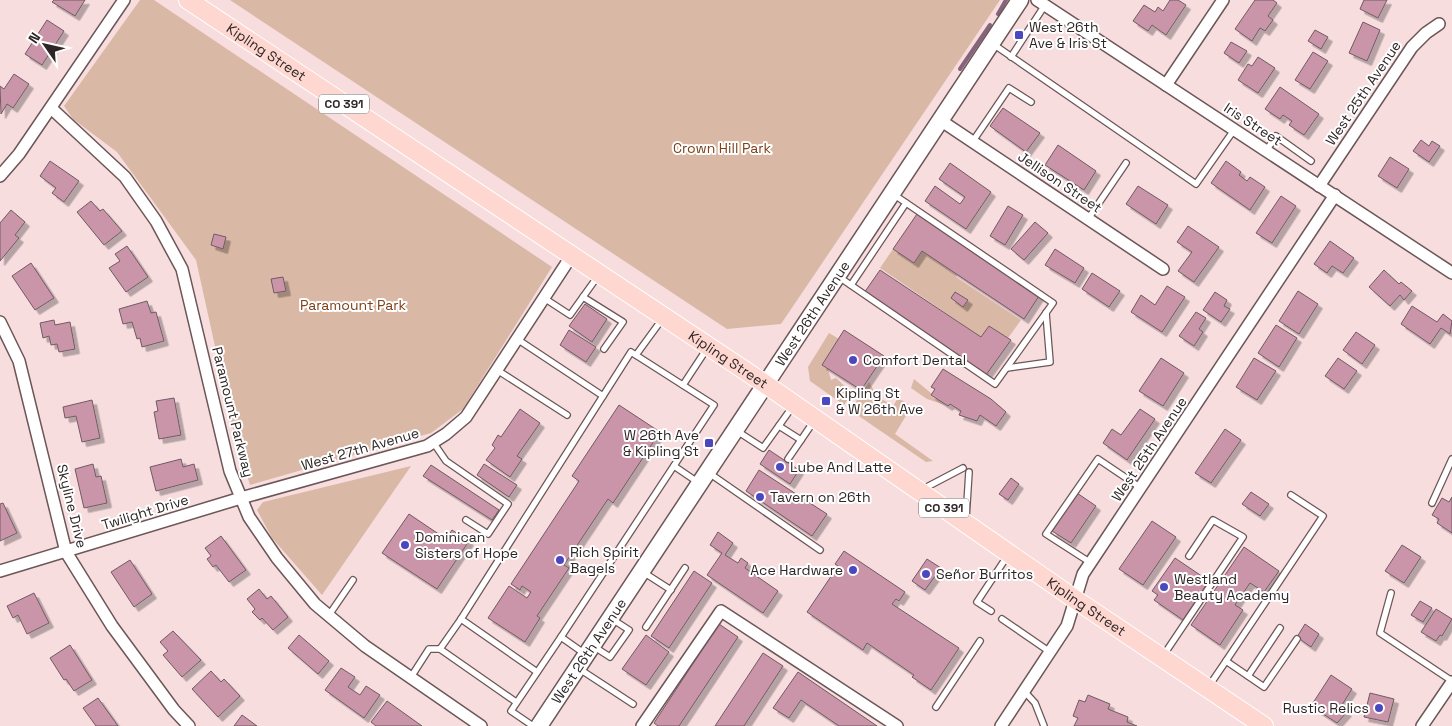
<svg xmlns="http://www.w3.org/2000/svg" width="1452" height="726" font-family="'Space Grotesk',sans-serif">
<defs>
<filter id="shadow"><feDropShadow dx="4.5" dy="4.5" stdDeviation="0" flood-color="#0004"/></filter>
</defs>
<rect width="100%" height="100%" fill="#f8dddf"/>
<g fill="#dab8a6">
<path d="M140,0H154L552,267L463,409L431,433L250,485L233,428L196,260L117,152L73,119L64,106Z"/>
<path d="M230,0H1000L781,324L727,329Z"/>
<path d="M893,249L914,263L922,251L957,275L956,277L1021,320L1008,338L989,326L981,337L880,268Z"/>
<path d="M829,333L839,339L822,365L828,369L831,380L836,378L852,393L844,405L810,381L808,367Z"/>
<path d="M914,379L932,394L931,396L945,405L927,399L911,388Z"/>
<path d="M869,382L877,396L893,406L898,398L908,404L903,412L907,414L895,434L933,461L926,462L850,410Z"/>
<path d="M411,466L322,595L272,538L257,510L263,502Z"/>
</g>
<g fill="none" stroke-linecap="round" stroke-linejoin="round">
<g stroke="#85647c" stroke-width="4">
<path d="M998,14L1006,0"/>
<path d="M960,69L990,25"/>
</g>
</g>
<g fill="#ca94a9" stroke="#6f5b62" filter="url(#shadow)">
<path d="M54,0H85L75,16L52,2Z"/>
<path d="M1170,0H1178L1186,5L1166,35L1152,25L1148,31L1133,21L1144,5L1155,12L1158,7L1163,11Z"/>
<path d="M1255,0H1273L1277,3L1268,16L1273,20L1265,31L1260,28L1252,41L1235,29Z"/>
<path d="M1364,0H1387L1378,18L1360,9Z"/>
<path d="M47,20L64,31L42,65L25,54Z"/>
<path d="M1363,22L1380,30L1367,61L1349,53Z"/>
<path d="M1315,30L1328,37L1321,49L1308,41Z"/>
<path d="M1231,42L1247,51L1239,63L1224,53Z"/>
<path d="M1313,52L1328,61L1310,89L1295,80Z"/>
<path d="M1258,57L1275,68L1258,93L1238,80L1248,64L1252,66Z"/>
<path d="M14,74L29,84L13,108L7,104L1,114L0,86L4,89Z"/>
<path d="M1280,87L1319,114L1304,135L1289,125L1292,121L1283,115L1280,119L1265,109Z"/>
<path d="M1003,108L1040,133L1026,152L990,126Z"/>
<path d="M1421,140L1429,146L1432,141L1440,146L1429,162L1413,151Z"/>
<path d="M1058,145L1096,171L1084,190L1045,165Z"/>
<path d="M1390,157L1409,169L1397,188L1378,176Z"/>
<path d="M50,161L79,181L64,202L52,193L56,188L40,176Z"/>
<path d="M1226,161L1241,172L1239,175L1247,181L1250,177L1265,187L1250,210L1211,183Z"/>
<path d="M950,163L991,192L966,229L925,201L935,186L960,204L965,197L939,179Z"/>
<path d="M1138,186L1168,205L1156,224L1126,204Z"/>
<path d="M1281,196L1296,206L1272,243L1256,233Z"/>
<path d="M91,201L100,211L103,209L122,231L104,245L77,212Z"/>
<path d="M1008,206L1023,215L1005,245L990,236Z"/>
<path d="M11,210L25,222L15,235L19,238L0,261V223Z"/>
<path d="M917,214L1039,296L1024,319L922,251L914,263L893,249Z"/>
<path d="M1035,222L1048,233L1024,260L1011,249Z"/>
<path d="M1188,226L1219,247L1194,282L1178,271L1192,252L1177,242Z"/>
<path d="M214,234L226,237L223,249L211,245Z"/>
<path d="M1330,241L1354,258L1343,273L1332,266L1327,273L1314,264Z"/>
<path d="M127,246L148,277L126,292L109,268L120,261L115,254Z"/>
<path d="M1055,249L1084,268L1075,283L1045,265Z"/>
<path d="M31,263L54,298L35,310L12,276Z"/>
<path d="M880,270L981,337L989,326L1011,340L986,375L864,293Z"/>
<path d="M1384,270L1399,284L1401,282L1412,291L1404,300L1400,295L1390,306L1369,287Z"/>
<path d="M1092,273L1120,291L1109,307L1082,289Z"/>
<path d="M283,277L286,291L274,293L271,279Z"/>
<path d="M1167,286L1185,297L1162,332L1131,312L1141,295L1155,305Z"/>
<path d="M1298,291L1318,304L1299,334L1279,321Z"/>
<path d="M955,292L968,300L963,307L951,298Z"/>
<path d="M1215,292L1227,300L1224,306L1230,309L1221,322L1203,310Z"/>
<path d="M147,301L151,313L156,312L164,341L142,347L140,338L137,339L132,322L123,324L119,309Z"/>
<path d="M585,304L607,319L592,342L569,326Z"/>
<path d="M1412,306L1437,322L1443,314L1452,321L1450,334L1441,328L1430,344L1401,324Z"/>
<path d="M1196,312L1206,318L1199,329L1203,332L1194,346L1179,336Z"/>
<path d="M54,320L55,325L70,322L75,349L59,352L57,344L51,345L49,336L43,338L40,323Z"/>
<path d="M1276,325L1297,338L1279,367L1258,353Z"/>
<path d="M569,330L596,347L586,362L560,345Z"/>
<path d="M844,330L884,356L861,390L822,365Z"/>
<path d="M1356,332L1375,345L1362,364L1343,350Z"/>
<path d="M1161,358L1184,373L1163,406L1139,391Z"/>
<path d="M1254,358L1276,371L1257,400L1236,387Z"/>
<path d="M1338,358L1357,371L1344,389L1325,376Z"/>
<path d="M943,369L991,399L1006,412L996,426L980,415L977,421L959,415L961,411L950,404L948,406L931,395L935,389L931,387Z"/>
<path d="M174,398L181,435L159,439L154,412L158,411L156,401Z"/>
<path d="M92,400L100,438L82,442L76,416L65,418L63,407Z"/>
<path d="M619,405L660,432L613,503L608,499L564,565L569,568L537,616L540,618L525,642L488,618L509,586L527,598L531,592L522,586L520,590L511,584L579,481L572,476Z"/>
<path d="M520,409L540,423L517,456L522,459L510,477L486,460L495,448L492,445L498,435L501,437Z"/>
<path d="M1140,409L1155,419L1127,460L1103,443L1112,429L1121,435Z"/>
<path d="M1225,429L1241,440L1211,483L1195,473Z"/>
<path d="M769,450L799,470L790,484L760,464Z"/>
<path d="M181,459L183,467L194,464L198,480L156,491L150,467Z"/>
<path d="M93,464L96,477L101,476L107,503L84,508L75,469Z"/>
<path d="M484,464L517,485L509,497L477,475Z"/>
<path d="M431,465L499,510L492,520L423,476Z"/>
<path d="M759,470L827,514L812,536L746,491Z"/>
<path d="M1011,478L1019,484L1008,500L999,494Z"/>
<path d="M1251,492L1269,504L1260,516L1242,504Z"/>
<path d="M1077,493L1096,506L1071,543L1052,531Z"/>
<path d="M1452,497V533L1437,523L1439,519L1432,515L1442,498L1449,502Z"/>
<path d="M3,503L17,533L0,541V504Z"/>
<path d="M409,514L446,539L452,530L469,541L437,589L382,553Z"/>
<path d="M1152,521L1176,537L1143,585L1119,569Z"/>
<path d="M718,532L733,543L725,555L738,563L741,558L748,563L745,568L778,591L763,613L707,575L722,553L710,545Z"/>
<path d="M221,536L246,570L229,582L216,565L213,567L207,559L211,556L205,548Z"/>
<path d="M1402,545L1421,557L1404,583L1385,571Z"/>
<path d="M1244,547L1279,571L1264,592L1250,583L1235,605L1243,610L1220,645L1191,625Z"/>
<path d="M844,551L905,592L899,601L896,599L892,604L959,648L931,690L912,677L914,675L867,643L863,650L807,612L838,566L835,564Z"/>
<path d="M1175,558L1209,581L1183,620L1154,600L1158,595L1152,591Z"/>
<path d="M927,559L941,568L925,590L912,581Z"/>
<path d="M130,560L152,594L134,607L111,572Z"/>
<path d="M694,571L712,583L669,648L651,636Z"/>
<path d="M259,589L267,599L271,596L288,617L273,630L262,618L260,620L252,612L255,609L247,599Z"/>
<path d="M34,593L49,623L27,634L18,615L13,618L7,606Z"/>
<path d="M1420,601L1432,608L1423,622L1411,615Z"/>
<path d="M1436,609L1452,619L1442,636L1440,635L1436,641L1421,632Z"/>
<path d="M719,624L738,637L679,726H658L654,723Z"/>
<path d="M1305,624L1319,634L1311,647L1297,637Z"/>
<path d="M173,631L201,660L182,677L163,655L168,651L160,642Z"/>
<path d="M299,635L329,661L318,674L288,648Z"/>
<path d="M646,635L669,652L646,685L622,669Z"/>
<path d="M70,645L92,680L74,691L66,679L64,680L50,658Z"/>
<path d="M763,653L783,666L744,726H715Z"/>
<path d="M341,668L355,677L348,687L360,695L366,686L380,695L364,718L325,690Z"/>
<path d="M211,671L221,682L224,679L240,696L218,717L192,689Z"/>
<path d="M798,672L877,726H839L801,700L789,718L773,708Z"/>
<path d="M1331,675L1352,689L1340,708L1347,712L1337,723L1311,706Z"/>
<path d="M1370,693L1394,699L1388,722L1364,717Z"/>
<path d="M1088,695L1110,704L1108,709L1128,717L1127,722L1137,726H1074L1078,718L1073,716L1079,700L1085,702Z"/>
<path d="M98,698L118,726H96L83,708Z"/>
<path d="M387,701L422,726H376L371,722Z"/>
<path d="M242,715L257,726H234Z"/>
</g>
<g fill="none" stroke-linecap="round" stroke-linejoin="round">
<g stroke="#6c5657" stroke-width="8">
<g id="lane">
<path d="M993,44L1196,184L1234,130"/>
<path d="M1011,57L1045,5"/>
<path d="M973,141L1009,88L1031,102"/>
<path d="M1266,151L1276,136L1311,161"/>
<path d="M1088,219L1126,163"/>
<path d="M839,277L995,384L1053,303L893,194"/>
<path d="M851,285L906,203"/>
<path d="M583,297L623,322L604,349"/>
<path d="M544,298L570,315L598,276"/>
<path d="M517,339L603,396"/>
<path d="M636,355L663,318"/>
<path d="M1007,368L1050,362L1046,313"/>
<path d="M497,370L567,415"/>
<path d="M683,385L708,347"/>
<path d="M779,426L801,440"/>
<path d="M737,431L763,448L793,406"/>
<path d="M433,442L446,461L508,504L488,534L466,520"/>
<path d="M788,459L814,421"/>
<path d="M674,466L699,483"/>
<path d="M709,473L820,550"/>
<path d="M923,489L963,468"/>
<path d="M1432,503L1452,459"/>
<path d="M966,519L969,472"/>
<path d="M1091,563L1046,534L1098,459L1141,488"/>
<path d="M643,572L671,590"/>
<path d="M1391,593L1380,633L1452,681"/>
<path d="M991,611L977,602L1008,555"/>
<path d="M329,615L353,580"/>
<path d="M1002,619L1050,652"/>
<path d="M646,627L685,568"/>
<path d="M593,646L610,657L629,630L612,619"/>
<path d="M440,649L516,702"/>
<path d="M1163,656L1243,537L1213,520L1189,556"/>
<path d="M1226,661L1323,516L1291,495"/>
<path d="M578,668L633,704"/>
<path d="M537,672L461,619L631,352L714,405L561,637"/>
<path d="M1248,676L1280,628"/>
<path d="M411,677L429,649H440L461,619"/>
<path d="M1209,686L1226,661L1264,687L1297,639"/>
<path d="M1024,691L1035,703L1044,726"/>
<path d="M936,707L980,641"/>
<path d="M533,726L511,711L561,637L585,654"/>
</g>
</g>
<g stroke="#6c5657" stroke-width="14">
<g id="street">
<path d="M1037,0L1452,273"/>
<path d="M1166,85L1223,0"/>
<path d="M51,108L125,177L156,221L182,269L230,471L249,517L277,558L315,604L365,646L481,726"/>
<path d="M940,120L1163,269"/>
<path d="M0,176L19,154L124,0"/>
<path d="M1319,186L1412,47L1426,33L1439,24"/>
<path d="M0,322L19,361L66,552L112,626L174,710L189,726"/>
<path d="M0,571L241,498L427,446L446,434L466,417L572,255"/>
<path d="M642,726L721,611L897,726"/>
<path d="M1001,726L1067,626L1083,574L1335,195"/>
<path d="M1422,726L1452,682"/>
</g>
</g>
<g stroke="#6c5657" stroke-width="19">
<g id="secondary">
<path id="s1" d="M539,726L1020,0"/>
</g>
</g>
<g stroke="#fff" stroke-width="20">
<g id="primary">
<path id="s2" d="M188,0L765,384L1076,600L1264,726"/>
</g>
</g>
<use href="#lane" stroke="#fff" stroke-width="5.5"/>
<use href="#street" stroke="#fff" stroke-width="11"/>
<use href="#secondary" stroke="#fff" stroke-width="16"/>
<use href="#primary" stroke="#fed8d0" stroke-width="18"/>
</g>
<g fill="#4b47be" stroke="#fff" stroke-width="2">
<rect x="1014" y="30" width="10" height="10" rx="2.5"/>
<circle cx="853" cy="360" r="5"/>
<rect x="821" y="396" width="10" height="10" rx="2.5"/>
<rect x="704" y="438" width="10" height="10" rx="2.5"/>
<circle cx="780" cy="467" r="5"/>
<circle cx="760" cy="497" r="5"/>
<circle cx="405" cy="545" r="5"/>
<circle cx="560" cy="560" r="5"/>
<circle cx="853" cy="570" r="5"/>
<circle cx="926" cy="574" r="5"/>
<circle cx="1164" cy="587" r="5"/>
<circle cx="1379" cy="708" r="5"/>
</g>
<g text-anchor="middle" stroke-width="4" stroke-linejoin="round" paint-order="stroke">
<g fill="#fff" stroke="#6d6667" stroke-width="1">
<rect x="319" y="94.5" width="50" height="19" rx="4"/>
<rect x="919" y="498.5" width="50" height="19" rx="4"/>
</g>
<g font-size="12" font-weight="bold" fill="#2e2526">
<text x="344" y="108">CO 391</text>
<text x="944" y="512">CO 391</text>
</g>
<g font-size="14" fill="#2e2526" stroke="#fff" text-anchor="start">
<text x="1029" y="32">West 26th<tspan x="1029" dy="16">Ave &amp; Iris St</tspan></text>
<text x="863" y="365">Comfort Dental</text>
<text x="836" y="398">Kipling St<tspan x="836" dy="16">&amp; W 26th Ave</tspan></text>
<text x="699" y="440" text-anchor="end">W 26th Ave<tspan x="699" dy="16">&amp; Kipling St</tspan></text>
<text x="790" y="472">Lube And Latte</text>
<text x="770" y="502">Tavern on 26th</text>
<text x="415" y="542">Dominican<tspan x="415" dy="16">Sisters of Hope</tspan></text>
<text x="570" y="557">Rich Spirit<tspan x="570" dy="16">Bagels</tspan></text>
<text x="843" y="575" text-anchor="end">Ace Hardware</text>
<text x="936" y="579">Señor Burritos</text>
<text x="1174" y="584">Westland<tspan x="1174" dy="16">Beauty Academy</tspan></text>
<text x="1369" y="713" text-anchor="end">Rustic Relics</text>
</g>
<g font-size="14" fill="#2e2526" stroke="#fff">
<text dy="5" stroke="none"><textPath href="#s2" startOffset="94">Kipling Street</textPath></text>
<text transform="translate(1363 93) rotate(-56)" y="5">West 25th Avenue</text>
<text transform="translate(1253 124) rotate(33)" y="5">Iris Street</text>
<text transform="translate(1060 182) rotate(34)" y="5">Jellison Street</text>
<text dy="5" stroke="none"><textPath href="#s1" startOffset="495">West 26th Avenue</textPath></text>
<text dy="5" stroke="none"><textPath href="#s2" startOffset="649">Kipling Street</textPath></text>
<text transform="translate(233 412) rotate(76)" y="5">Paramount Parkway</text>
<text transform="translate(360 449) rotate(-16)" y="5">West 27th Avenue</text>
<text transform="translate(1149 449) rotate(-56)" y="5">West 25th Avenue</text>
<text transform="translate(72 506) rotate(76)" y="5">Skyline Drive</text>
<text transform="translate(145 512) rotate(-17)" y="5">Twilight Drive</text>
<text dy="5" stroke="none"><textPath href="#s2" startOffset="1084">Kipling Street</textPath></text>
<text dy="5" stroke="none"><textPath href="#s1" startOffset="90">West 26th Avenue</textPath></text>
</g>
<g font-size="14" fill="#7d4018" stroke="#fff">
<text x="722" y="153">Crown Hill Park</text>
<text x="353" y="310">Paramount Park</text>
</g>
</g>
<g transform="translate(45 45) rotate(304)" stroke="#ffffff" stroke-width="4" paint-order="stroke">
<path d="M0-4L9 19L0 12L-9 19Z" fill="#2e2526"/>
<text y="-8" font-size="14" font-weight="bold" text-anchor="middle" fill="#2e2526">N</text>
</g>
</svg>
